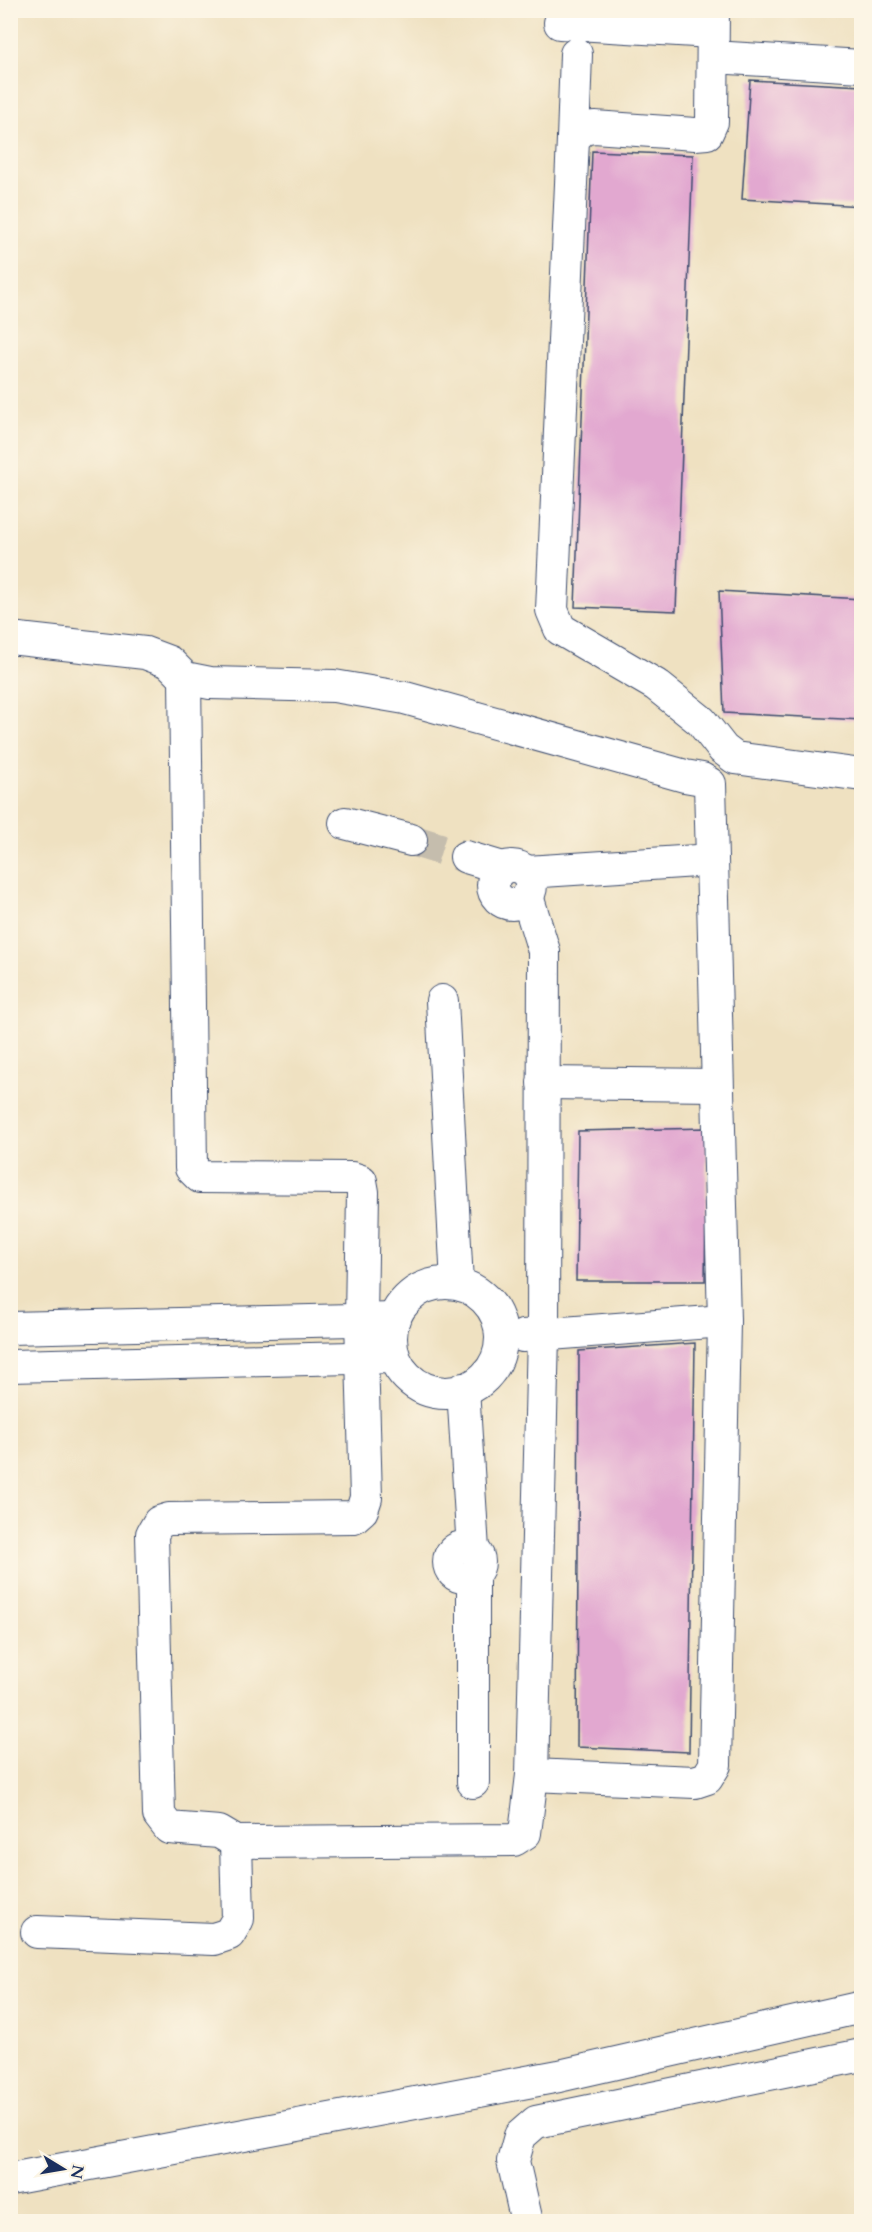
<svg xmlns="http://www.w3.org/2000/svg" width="872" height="2232" font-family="Cardo,serif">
<rect width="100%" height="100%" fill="#fcf5e5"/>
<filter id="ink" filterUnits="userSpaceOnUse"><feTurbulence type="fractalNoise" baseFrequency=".0167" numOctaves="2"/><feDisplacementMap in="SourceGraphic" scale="12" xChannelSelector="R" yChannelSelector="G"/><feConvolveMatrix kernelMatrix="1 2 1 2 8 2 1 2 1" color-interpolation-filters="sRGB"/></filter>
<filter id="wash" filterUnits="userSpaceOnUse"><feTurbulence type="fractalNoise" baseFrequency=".008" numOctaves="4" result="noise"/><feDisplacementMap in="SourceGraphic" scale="24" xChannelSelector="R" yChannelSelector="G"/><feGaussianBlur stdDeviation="1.35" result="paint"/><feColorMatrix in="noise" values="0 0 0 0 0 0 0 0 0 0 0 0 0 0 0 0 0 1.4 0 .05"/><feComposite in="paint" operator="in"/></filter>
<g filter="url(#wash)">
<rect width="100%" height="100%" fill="#efe1c1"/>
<g id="blocks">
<g fill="#e2a8d0">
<path d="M750,80L862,86V206L742,199Z"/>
<path d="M592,151L693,155L676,611L575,607Z"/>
<path d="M719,591L862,599V720L724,713Z"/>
<path d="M707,1128L705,1281H576L578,1131Z"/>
<path d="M695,1343L689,1752L577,1747L579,1351Z"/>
</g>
</g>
</g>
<g filter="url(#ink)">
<use href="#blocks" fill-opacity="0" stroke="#3b4a6d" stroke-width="1.5"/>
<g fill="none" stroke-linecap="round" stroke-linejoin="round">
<path stroke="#c5bdad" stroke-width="32" stroke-dasharray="32 16" stroke-linecap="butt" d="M411,840L466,857"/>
<g stroke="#3b4a6d" stroke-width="34">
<g id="minor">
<path d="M713,10L712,122L707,133L695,134L594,127L583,129L573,139L552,610L560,629L656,685L701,721L723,749L735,758L862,775"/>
<path d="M560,23L712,32"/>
<path d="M713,57L862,66"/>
<path d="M573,139L576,54"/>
<path d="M10,638L145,653L169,662L185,678L210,683L334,686L405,698L685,776L702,779L710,784L712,860"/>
<path d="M185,678L191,1168L200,1177L352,1178L361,1181L363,1192L361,1320L366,1498L362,1510L354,1517L169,1519L159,1522L152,1534L159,1815L169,1828L219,1832L236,1842L514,1840L525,1833L532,1775L543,1335L544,951L527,896"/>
<path d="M345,823L411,840"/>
<path d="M466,857L503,868"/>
<circle cx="512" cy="885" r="19"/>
<path d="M527,872L712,860L724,1321L715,1765L707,1778L695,1782L532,1775"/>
<path d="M442,1001L457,1283"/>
<path d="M543,1083L717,1085"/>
<circle cx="446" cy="1338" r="55"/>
<path d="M10,1328L395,1319"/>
<path d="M523,1336L724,1321"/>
<path d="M10,1366L394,1357"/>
<path d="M463,1389L473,1550"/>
<circle cx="464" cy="1562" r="15"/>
<path d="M473,1575V1782"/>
<path d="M37,1932L214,1939L229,1934L238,1919L236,1842"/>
<path d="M10,2179L559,2076L862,2007"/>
<path d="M527,2222L513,2161L520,2136L536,2122L862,2055"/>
</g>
</g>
<use href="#minor" stroke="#fff" stroke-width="32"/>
</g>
</g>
<rect width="872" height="2232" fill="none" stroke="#fcf5e5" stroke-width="36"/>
<g transform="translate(63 2169) rotate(101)" stroke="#fcf5e5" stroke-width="4.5" paint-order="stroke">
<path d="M0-4.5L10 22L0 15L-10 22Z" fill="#1b2f5e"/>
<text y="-9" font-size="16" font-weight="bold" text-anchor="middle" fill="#1b2f5e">N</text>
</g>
</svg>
